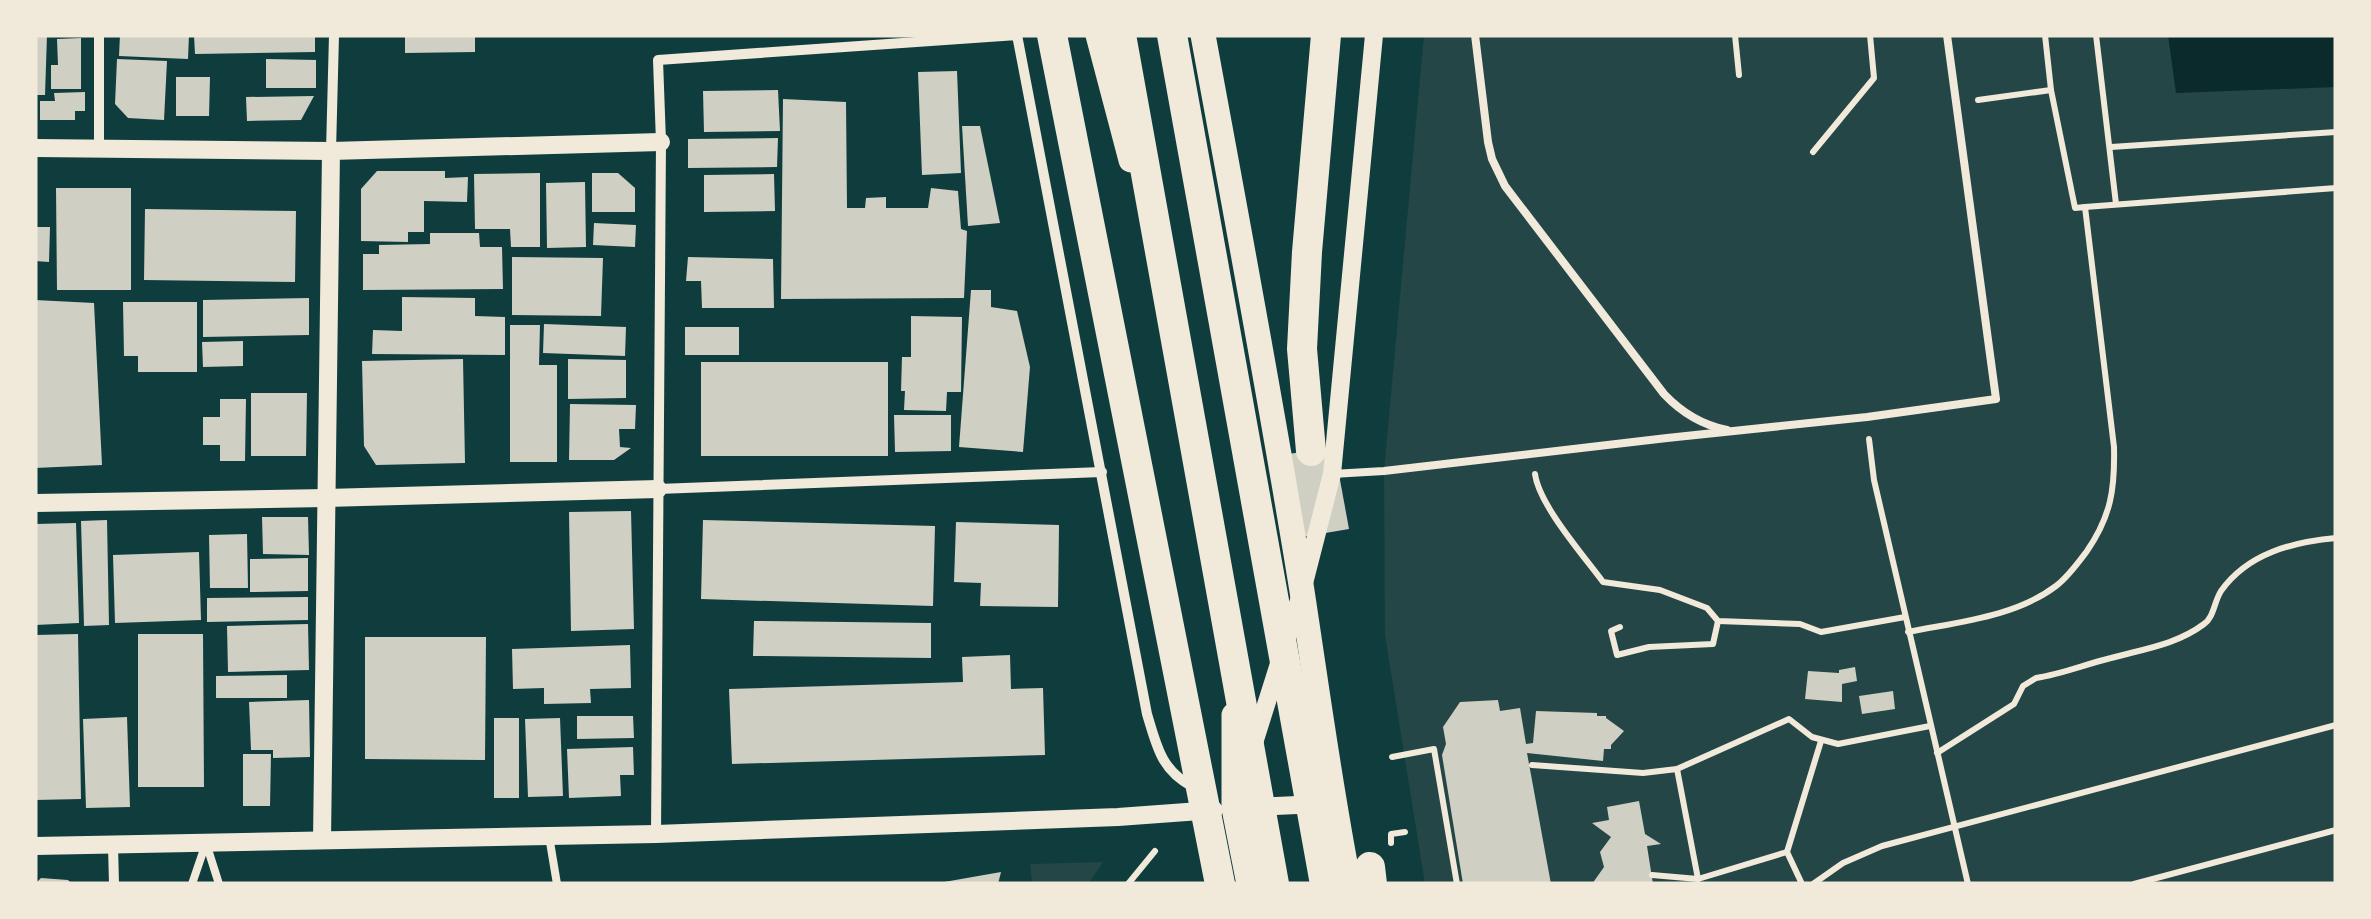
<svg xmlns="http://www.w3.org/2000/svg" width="2371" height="919" font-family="'Open Sans',sans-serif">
<rect width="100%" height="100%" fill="#0f3d3e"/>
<g fill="#244646">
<path d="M1424,35H2336V884H1425L1385,635L1384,471Z"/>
<path d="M1103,862L1088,884H1032L1030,864Z"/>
</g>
<path fill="#0a2a2b" d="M2168,35H2336V87L2176,93Z"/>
<g fill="#cfcfc3">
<path d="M35,35H47L45,95H35Z"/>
<path d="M120,35H189L188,59L119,56Z"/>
<path d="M194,35H315V52L195,54Z"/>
<path d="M405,35H475V52L405,53Z"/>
<path d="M81,38V89H51V65H58L57,39Z"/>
<path d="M117,59L167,61L164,120L128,118L115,104Z"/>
<path d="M266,59L316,60V88H266Z"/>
<path d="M957,71L961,173L922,175L918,72Z"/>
<path d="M176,77H210L209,116H176Z"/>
<path d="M778,90L780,131L704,132L703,91Z"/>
<path d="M85,92V111H75V120H40V101H55L54,93Z"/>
<path d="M314,96L301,120L247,121L246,97Z"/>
<path d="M783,99L846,102L847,208H865L866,198L886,197V208H928L931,188L958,191L961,229L967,231L964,298L781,299Z"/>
<path d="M962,126H980L1000,223L968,226Z"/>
<path d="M778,138L777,167L688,168V139Z"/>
<path d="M377,171H445V178L468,177L467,202L424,201V232H408V242L361,241V189Z"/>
<path d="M540,173V247H511L510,229H475L474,174Z"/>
<path d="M592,173H618L635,188V212H592Z"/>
<path d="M774,174L775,211L704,212V175Z"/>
<path d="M585,182L586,247L547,248L546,183Z"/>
<path d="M56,188H131V290H57Z"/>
<path d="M145,209L296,211L295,282L144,280Z"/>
<path d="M594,223L636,225L635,247L593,245Z"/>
<path d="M35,227H50L49,262L35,261Z"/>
<path d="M430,233H479L480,247H502L503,289L363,290V254H379V245L430,244Z"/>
<path d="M512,257L603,258L601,316L512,315Z"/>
<path d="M688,257L773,259L774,308H702L701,281H686Z"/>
<path d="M971,290H991V307L1017,311L1030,367L1023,452L959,447Z"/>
<path d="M402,297L475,298V316L505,317V355L372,354L373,330L402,331Z"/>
<path d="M309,298V335L203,337V300Z"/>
<path d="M35,300L94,303L102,465L35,468Z"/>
<path d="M123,302H197V372H138V356H124Z"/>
<path d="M911,316L962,317L961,392H947L946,411L904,410L905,391H901L902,357H911Z"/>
<path d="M544,324L626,327L625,356L543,353Z"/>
<path d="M510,325H540L539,365H557V462H510Z"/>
<rect x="685" y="327" width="54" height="28"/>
<path d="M243,341V366L203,367L202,342Z"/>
<path d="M463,359L465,463L376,465L364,446L362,361Z"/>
<path d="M568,359L626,360V398L568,399Z"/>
<rect x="701" y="362" width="187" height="94"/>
<path d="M251,393H307L306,456H251Z"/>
<path d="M220,399H246L245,461H220V445H203V417H220Z"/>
<path d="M570,404L636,405L635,429H619L620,447L631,448L614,460H569Z"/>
<path d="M894,415H951V451L895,452Z"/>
<path d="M1334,447L1349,529L1296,538L1282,455Z"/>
<path d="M631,511L634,629L571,631L569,512Z"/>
<path d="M262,517H308L309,555L263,554Z"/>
<path d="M107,520L109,625L84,626L81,521Z"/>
<path d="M703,520L935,526L933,606L701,599Z"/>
<path d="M956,522L1059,525L1058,607L980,606L981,583L954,582Z"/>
<path d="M76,523L79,623L35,625V524Z"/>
<path d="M247,534L248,588H210L209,535Z"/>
<path d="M199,552L201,620L115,623L113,555Z"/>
<path d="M308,558V591L250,592V559Z"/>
<path d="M308,597V620L207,622V598Z"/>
<path d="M754,621L931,623V658L753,656Z"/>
<path d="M308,624L309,670L228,672L227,626Z"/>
<path d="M78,634L81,799L35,800V635Z"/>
<path d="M138,634H203L204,787H138Z"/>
<path d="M365,637H486L485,760L365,759Z"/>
<path d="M630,645L631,688L590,689L591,703L544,704V688L513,689L512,649Z"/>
<path d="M1010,655L1011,689L1043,688L1045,755L732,764L729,689L963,682L962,657Z"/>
<path d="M1855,667L1857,681L1842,684V702L1805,699L1808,671L1839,673V670Z"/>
<path d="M287,675V698H216V676Z"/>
<path d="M1893,691L1895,709L1862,714L1859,696Z"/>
<path d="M309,700L310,757L273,758V750H251L249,702Z"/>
<path d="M1498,700L1500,711L1520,708L1526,744L1533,743L1536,711L1597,713V716H1606V718L1624,731L1611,745V749H1604L1603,761L1527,753L1551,884H1463L1442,755L1446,744L1443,727L1460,702Z"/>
<path d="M577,716H633L634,738L577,739Z"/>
<path d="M127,717L130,807L86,808L83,719Z"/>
<rect x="494" y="718" width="25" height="80"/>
<path d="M560,718L563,796L528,797L525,719Z"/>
<path d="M633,747L634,775H620L621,796L569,798L567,749Z"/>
<path d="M243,754H271L270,806H243Z"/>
<path d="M1639,801L1645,834L1661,844L1647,846L1653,884H1592L1604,867L1600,852L1611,837L1592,823L1609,820L1607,807Z"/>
<path d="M1001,872L998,884H944V882Z"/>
<path d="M41,878L68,880L72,884H35Z"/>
</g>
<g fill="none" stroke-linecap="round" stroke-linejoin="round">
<g stroke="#f1e9da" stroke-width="6">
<path d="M1735,35L1739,75"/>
<path d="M2096,35L2116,204"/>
<path d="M1978,100L2051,90"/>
<path d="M2111,147L2336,132"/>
<path d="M1813,152L1874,78L1870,35"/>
<path d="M2085,207L2336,188"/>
<path d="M1869,439L1874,480L1968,884"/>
<path d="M1535,474C1539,505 1584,556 1603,582L1660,590L1707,608L1718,621L1800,624L1821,632L1905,617"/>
<path d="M1620,627L1611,631L1617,655L1649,647L1713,644L1718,621"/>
<path d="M1908,632C1957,622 2015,617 2056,586C2068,577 2078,563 2087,551C2111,516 2115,489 2114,447L2085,207L2075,208L2051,90L2045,35"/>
<path d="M1937,753L2014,704L2023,686L2036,678C2062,674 2086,664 2111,658C2143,649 2176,645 2204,624C2214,617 2214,602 2221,591C2248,553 2293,542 2336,538"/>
<path d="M1392,757L1434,749L1457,884"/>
<path d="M1532,765L1643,773L1677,769L1789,719L1812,737L1838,744L1930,726"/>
<path d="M1677,769L1698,879"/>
<path d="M1391,843V834L1405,832"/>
<path d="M1652,875L1698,879L1787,852"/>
<path d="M1128,884L1155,851"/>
<path d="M1802,884L1787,852L1821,741"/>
<path d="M1813,884L1843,863L1882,846L2336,725"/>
<path d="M2134,884L2336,830"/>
</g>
<g stroke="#f1e9da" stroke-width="8">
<path d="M1475,35L1488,142L1492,159L1505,186L1664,394C1681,412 1702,425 1727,430"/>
<path d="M1332,474L1384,471L1667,438L1867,417L1996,399L1947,35"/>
<path d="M549,836L557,884"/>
<path d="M206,843L219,884"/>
<path d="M192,884L206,843"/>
</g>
<g stroke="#f1e9da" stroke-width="10">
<path d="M99,35V148"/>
<path d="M331,151L334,35"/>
<path d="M658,489L1102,472"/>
<path d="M656,834L661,142L658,60L1017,35L1147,714C1157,747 1161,770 1193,787"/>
<path d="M113,845L114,884"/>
</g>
<g stroke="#f1e9da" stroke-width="18">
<path d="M35,148L331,151L661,142"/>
<path d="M35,503L326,498L658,489"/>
<path d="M1253,746L1302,591L1332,474L1374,35"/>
<path d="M1255,807L1319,804"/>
<path d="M322,840L331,151"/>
<path d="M35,846L656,834L1118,817L1214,810"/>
</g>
<g stroke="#f1e9da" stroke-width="25">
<path d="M1098,35L1131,160"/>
<path d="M1203,35C1237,220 1272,405 1302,591C1317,689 1330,787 1349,884"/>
<path d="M1234,715V808L1249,884"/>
</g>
<g stroke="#f1e9da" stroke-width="30">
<path d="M1052,35L1220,884"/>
<path d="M1121,35L1274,884"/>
<path d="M1172,35L1325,884"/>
<path d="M1311,451L1302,349L1307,252L1326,35"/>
<path d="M1370,867L1372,884"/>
</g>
</g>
<rect width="2371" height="919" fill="none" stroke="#f1e9da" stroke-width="75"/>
</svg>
